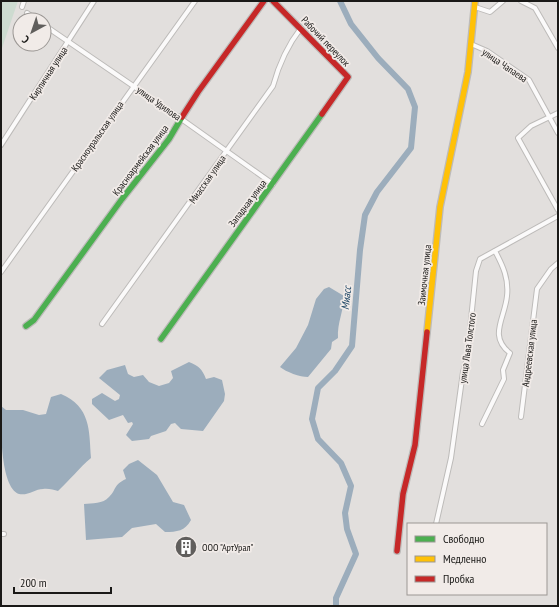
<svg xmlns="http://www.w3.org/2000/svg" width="559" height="607" font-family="'PT Sans Narrow',sans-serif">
<rect width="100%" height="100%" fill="#e2dfdd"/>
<path fill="#cddbd0" d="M1,1H18L1,51Z"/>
<g fill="#9cadbc">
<path d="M329,287L344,296C344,310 337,323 338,338L332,342L331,349L308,377C300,377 286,372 280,367L296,348L308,325L316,299L324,289Z"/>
<path d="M189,362C199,366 202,369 206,379L214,377L222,380L225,394L224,401L203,431L181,429L175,423L171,424L166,431L151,436L149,439L132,441L126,435L133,424L132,422L128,423L123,415L109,420L92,404V399L102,393L115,401L119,399L120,395L99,378L107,370L125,365L128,374L134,377L143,375L149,382L159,386L169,383L173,378L171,371Z"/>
<path d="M61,394C91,407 89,430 91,458C79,468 70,480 58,491C54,490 48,488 43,489C35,489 28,496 19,494C0,487 1,427 1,406L6,410H23L39,415L46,414L51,397Z"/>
<path d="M138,460L157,475L173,502L184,505L191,520C185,531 177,532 165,532L156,524L132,528L122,537L86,540L84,504C92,503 103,504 109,497C117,489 113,485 126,479L123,470L129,464Z"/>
</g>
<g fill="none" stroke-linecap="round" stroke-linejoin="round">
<path stroke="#9cadbc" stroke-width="6" d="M336,606V598L356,554L347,529L345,513L351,486L341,463L318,439L312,419L318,388L335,371L352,346L360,250L365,215L377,192L411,148L415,107L408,89L378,58L351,24L340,1"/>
<g stroke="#bdbbb9" stroke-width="6">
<g id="street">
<path d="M521,1L535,8L558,48"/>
<path d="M22,7L24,1"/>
<path d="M475,7L490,12L503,1"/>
<path d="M27,13L37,20"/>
<path d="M44,25L180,118L273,184"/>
<path d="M471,44L487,51L529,80L558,133"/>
<path d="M558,113L531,126L518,138L558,210"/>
<path d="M1,145L94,1"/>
<path d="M1,272L195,1"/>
<path d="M102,324L273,86C279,64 287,46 301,28"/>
<path d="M521,417L537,289L551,269L558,263"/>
<path d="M482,424L504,379L503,370L510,353C488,336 505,318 507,296C509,279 503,266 495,251"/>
<path d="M436,524L451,458L463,372L467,358L476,271L480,259L558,216"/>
<path d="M1,534H4"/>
</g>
</g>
<g stroke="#bdbbb9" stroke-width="8">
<g id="fast">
<path d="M26,326L34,320L122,199L169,139L182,117"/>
<path d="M161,339L322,114"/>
</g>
</g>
<g stroke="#bdbbb9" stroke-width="8">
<path id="slow" d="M427,332L440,207L468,72L475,1"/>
</g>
<g stroke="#bdbbb9" stroke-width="8">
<g id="jam">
<path d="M273,1L348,77L322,114"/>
<path d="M182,117L198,92L264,1"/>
<path d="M397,551L403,494L415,445L427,332"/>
</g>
</g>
<use href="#street" stroke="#fbfafa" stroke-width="4"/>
<use href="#fast" stroke="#4caf50" stroke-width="5.5"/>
<use href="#slow" stroke="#ffc107" stroke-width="5.5"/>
<use href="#jam" stroke="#c62828" stroke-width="5.5"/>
</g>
<defs>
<g id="building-disc" transform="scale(1.15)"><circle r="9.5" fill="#605e5c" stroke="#f1ebe8"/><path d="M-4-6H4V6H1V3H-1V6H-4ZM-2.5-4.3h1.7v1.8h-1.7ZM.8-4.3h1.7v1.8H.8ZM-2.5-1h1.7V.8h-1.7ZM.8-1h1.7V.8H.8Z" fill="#fff"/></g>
</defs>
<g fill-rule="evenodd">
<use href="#building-disc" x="186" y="547"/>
</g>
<g text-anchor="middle" stroke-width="3.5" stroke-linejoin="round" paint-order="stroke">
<g font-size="10" fill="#1a1917" stroke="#f1ebe8">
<text transform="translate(326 41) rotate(46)" y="4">Рабочий переулок</text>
<text transform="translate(505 65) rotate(34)" y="4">улица Чапаева</text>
<text transform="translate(48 73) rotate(-57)" y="4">Кирпичная улица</text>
<text transform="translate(159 103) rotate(35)" y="4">улица Удилова</text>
<text transform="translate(97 136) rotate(-55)" y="4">Красноуральская улица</text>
<text transform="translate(140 160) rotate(-53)" y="4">Красноармейская улица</text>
<text transform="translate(207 179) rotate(-55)" y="4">Миасская улица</text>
<text transform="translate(247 203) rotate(-53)" y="4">Западная улица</text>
<text transform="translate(424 275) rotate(-84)" y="4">Заимочная улица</text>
<text transform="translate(467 348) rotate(-82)" y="4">улица Льва Толстого</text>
<text transform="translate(529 353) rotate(-83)" y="4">Андреевская улица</text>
</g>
<g font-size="10" fill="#1a1917" stroke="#f1ebe8" text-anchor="start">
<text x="202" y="551">ООО "АртУрал"</text>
</g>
<g font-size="11" font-style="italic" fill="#113c5d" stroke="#f1ebe8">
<text transform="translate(346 298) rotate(-84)" y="4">Миасс</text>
</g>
</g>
<rect width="559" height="607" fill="none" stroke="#1a1917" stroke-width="4"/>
<rect x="407" y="523" width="140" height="72" fill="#f1ebe8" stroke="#9b9794"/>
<rect x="415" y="536" width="20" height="6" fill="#4caf50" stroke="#9b9794"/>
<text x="443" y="543" font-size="12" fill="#1a1917">Свободно</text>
<rect x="415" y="556" width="20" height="6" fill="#ffc107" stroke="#9b9794"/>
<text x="443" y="563" font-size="12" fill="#1a1917">Медленно</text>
<rect x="415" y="576" width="20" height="6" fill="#c62828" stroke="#9b9794"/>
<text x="443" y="583" font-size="12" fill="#1a1917">Пробка</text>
<g transform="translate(32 32) rotate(220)"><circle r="19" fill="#f1ebe8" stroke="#9b9794"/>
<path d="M0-3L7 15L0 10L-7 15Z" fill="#605e5c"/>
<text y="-6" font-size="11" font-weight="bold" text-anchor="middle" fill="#1a1917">С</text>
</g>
<path d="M14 587v6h97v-6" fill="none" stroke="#1a1917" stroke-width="2"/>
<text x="20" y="587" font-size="12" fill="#1a1917" stroke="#f1ebe8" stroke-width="3" paint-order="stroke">200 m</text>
</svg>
